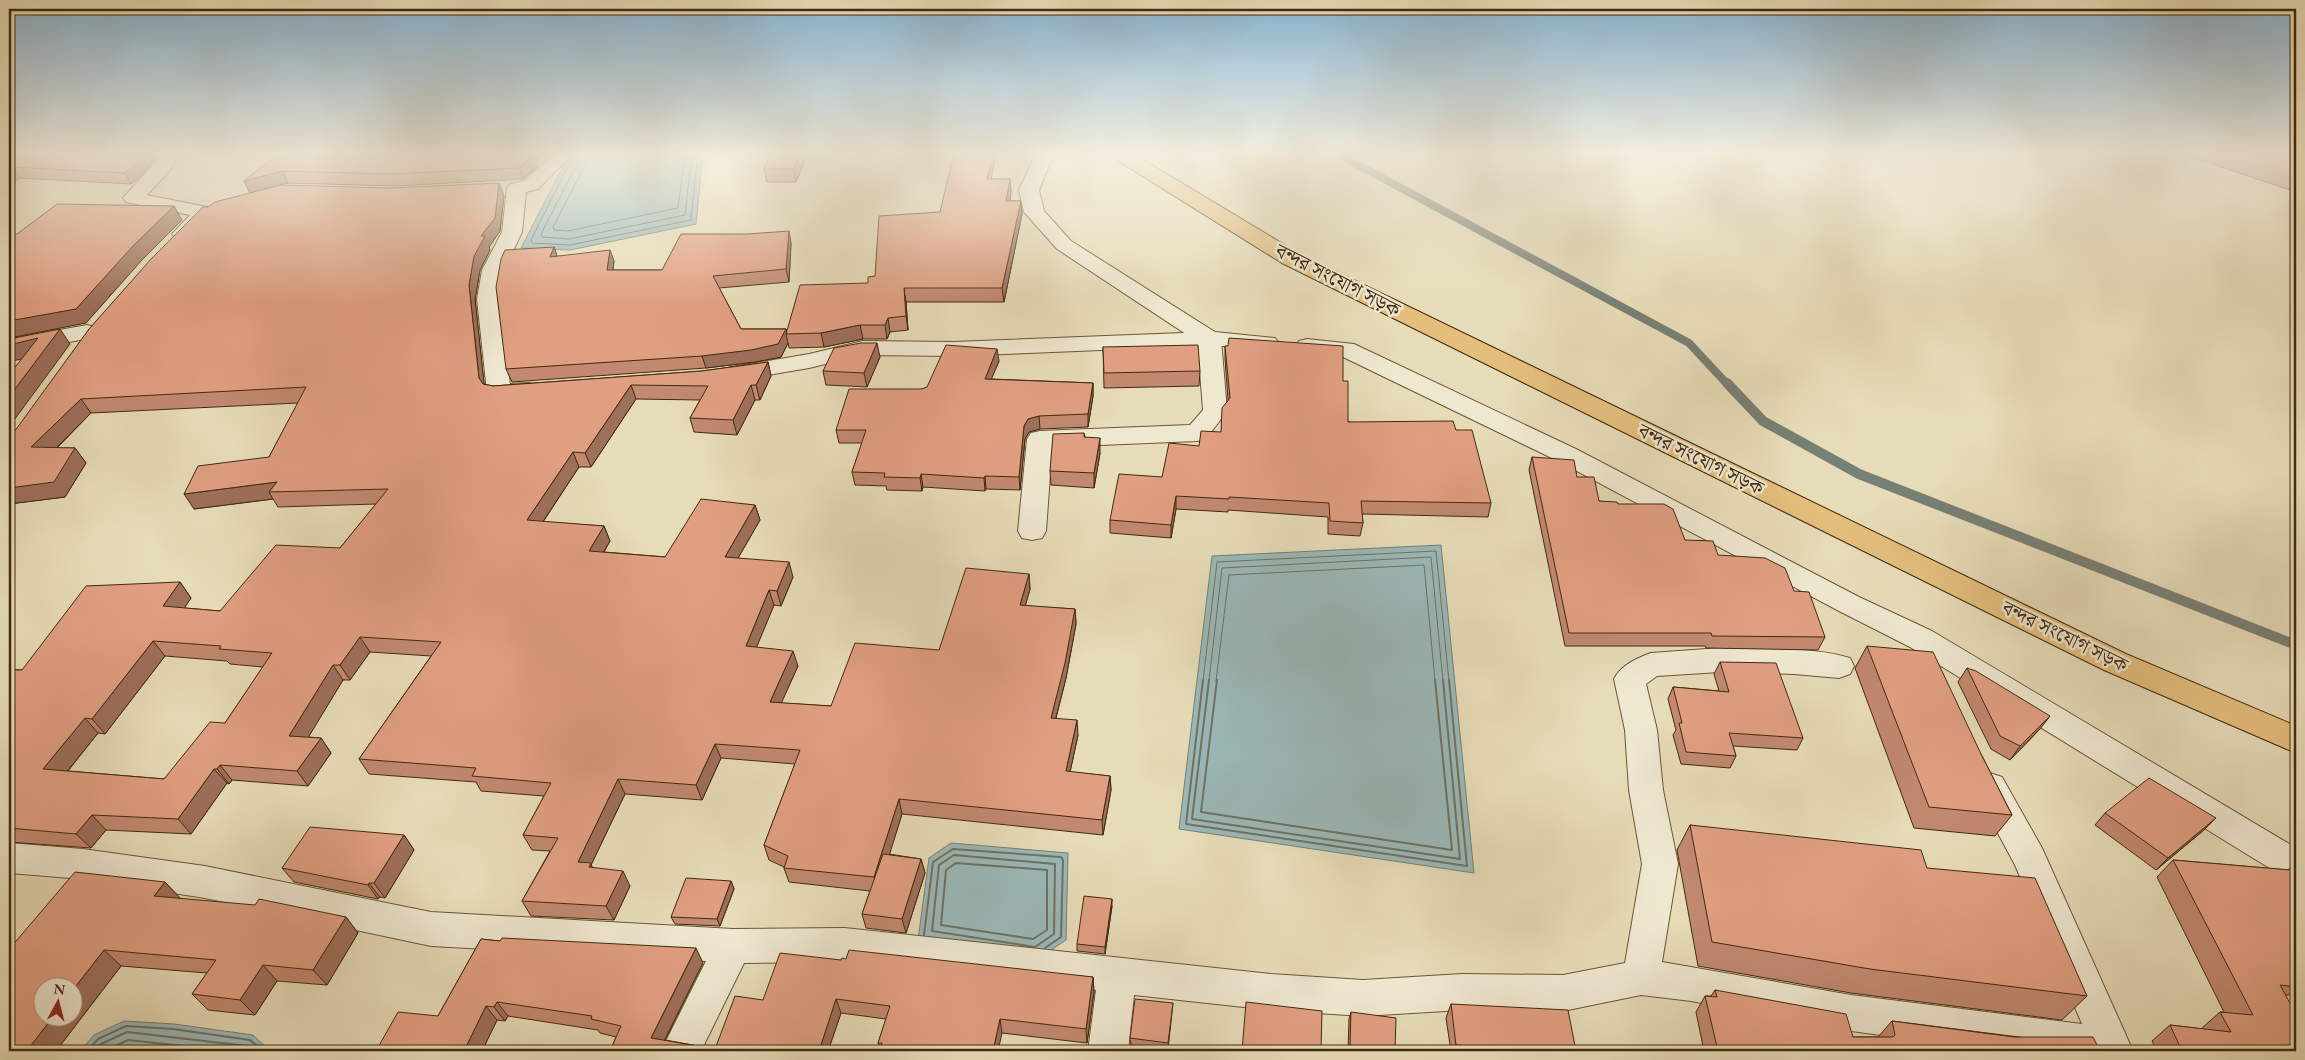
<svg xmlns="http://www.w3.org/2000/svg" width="2305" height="1060" font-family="'EB Garamond','Noto Serif Bengali',serif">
<rect width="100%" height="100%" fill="#e7dcb8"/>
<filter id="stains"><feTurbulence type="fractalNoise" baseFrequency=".004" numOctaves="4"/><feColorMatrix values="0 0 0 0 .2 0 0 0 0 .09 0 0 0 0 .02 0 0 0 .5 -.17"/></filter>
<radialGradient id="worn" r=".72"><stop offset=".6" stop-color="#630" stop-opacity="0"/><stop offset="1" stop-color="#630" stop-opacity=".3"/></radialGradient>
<g fill="#9bb9b9" stroke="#778074">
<path d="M586,153H703L696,224L570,250L521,248L569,155Z"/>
<path d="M1441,545L1474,873L1179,829L1212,556Z"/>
<path d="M951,843L1068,853L1066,940L1039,958L918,940L929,858Z"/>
<path d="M124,1021L174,1024L253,1035L270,1051H80L94,1035Z"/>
</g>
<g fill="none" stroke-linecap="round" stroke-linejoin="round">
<g stroke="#6e7263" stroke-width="1">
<path d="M580,153L579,160L541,234L542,237L569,239L685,215L692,153"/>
<path d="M588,153L586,163L553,227L554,230L568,231L678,208L685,153"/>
<path d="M574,154L531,240L532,243L570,245L691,220L698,153"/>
<path d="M1203,681L1217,562L1436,551L1449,681"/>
<path d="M1209,681L1222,568L1431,557L1443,681"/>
<path d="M1216,681L1229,575L1424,565L1435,681"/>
</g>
<g stroke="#6e7263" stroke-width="2">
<path d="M1203,680L1186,824L1467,866L1449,680"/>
<path d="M1209,680L1192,819L1460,859L1443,680"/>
<path d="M1217,680L1201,812L1452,850L1435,680"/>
<path d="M954,855L1055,864L1054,934L1035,947L932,931L939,865Z"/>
<path d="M956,863L1047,870V930L1033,939L941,925L946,870Z"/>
<path d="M924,935L933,862L953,849L1061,857L1063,860L1061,937L1045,948"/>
<path d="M87,1051L98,1039L126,1026L173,1029L250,1040L263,1051"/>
<path d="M95,1051L101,1044L127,1032L247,1046L253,1051"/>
<path d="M105,1051L128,1040L230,1051"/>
</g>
<path stroke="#778074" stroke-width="8" d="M1336,153L1689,343L1728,385"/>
<path stroke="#778074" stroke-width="10" d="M1727,383L1763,421L1859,474L2296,645"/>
<g stroke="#6b5638" stroke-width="2">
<g id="minor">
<path d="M162,153H180L169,171L147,195L212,208L215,212C206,225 191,242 175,238L172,234L190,215L126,202L123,198L155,163Z"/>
<path d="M555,153H573L538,189L526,192L522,232L504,270L499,299L510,384L529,383L538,385L541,390L538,395C523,399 505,401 490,397L487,392L477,299L482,270L502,232L507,188L510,184L524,181Z"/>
<path d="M87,325L95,327L101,337L97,342L89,344L80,340L9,353V339Z"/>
<path d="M1209,332L1217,334L1221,339L1227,411L1206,439L1197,441L1052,447L1046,531L1042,538L1032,540L1022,538L1018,531L1027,439L1031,433L1040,431L1190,425L1203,410L1198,346L954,356L863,355L809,368L732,381L724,379L720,374L724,369L732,367L809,354L863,341L954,342Z"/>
<path d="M1720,648C1760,650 1811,646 1850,658L1854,666L1850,674L1839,678L1794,674L1720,672L1657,676L1646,684L1657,730L1663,790L1678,864L1662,962L1851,995L2082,1024L2015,865L1973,787L1978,777L1990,773L2002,777L2042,848L2125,1033L2131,1047L2129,1051H1999L1851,1031L1691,1001L1641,995L1563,1011L1462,1010L1363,1016L1271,1010L1134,995L1128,1051H1088L1096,990L845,962L744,963L701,1051H661L706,961L431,946L205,898L83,879L9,873V843L83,849L205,866L431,912L733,929L845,928L1271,974L1363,980L1462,974L1563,975L1625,963L1642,864L1629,790L1625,730L1614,679C1621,665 1637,658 1651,653Z"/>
</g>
</g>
<g stroke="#6b5638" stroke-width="2">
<g id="tertiary">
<path d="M1036,153H1054L1039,190L1044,211L1071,241L1215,332L1275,338L1279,343L1275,348L1267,350L1201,344L1057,249L1024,212L1019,190Z"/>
<path d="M1307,339L1354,344L1576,449L1859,597L1932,631L2296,848V881L2284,877L1910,647L1839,611L1558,461L1341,356L1299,351L1295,346L1299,341Z"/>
</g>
</g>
<g stroke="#422a0d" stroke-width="2">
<path id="trunk" d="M1110,153H1132L1298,253L2126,654L2296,726V753L2104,670L1282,263L1112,157Z"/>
</g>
<use href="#minor" fill="#efe8d1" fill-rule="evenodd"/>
<use href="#tertiary" fill="#efe8d1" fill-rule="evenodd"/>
<use href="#trunk" fill="#e4be7c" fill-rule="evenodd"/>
</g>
<g fill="#c28970" stroke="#422a0d" fill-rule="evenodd">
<path d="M9,153H160L138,179L131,184L20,178L9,186Z"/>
<path d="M279,153L536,168L523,179L396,186L288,183L250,193L244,181Z"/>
<path d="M771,153H808L796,182H767L764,169Z"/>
<path d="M996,153L991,179H1010L1011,192L1010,201H1021L1022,214L1004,302H906L908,330L890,332L887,339H863L824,347L789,348L788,343L781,357L755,362L706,368L512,382L506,369L554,247L557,256L614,261L613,270H662L791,243L789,282L719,288L741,329H786V332L868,283L940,212Z"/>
<path d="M2180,153H2296V192Z"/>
<path d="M504,196L500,231L489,247L490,250L480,270L475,299L484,384L493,386L702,371L768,362L771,376L760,400H755L737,435L694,432L690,418L700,400L636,399L591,467H579L543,522L604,526L610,541L604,552L665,557L755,505L760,520L738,558L793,577L781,606L774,605L756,647L798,666L781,703L831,706L939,650L1029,574L1030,589L1025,606L1075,609L1076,624L1066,678L1056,718L1078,735L1070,772L1110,776L1111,790L1103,835L902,814L889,854L921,859L925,873L906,933L866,928L862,914L870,891L789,882L784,868V867L769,860L764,845L795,764L721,758L702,800L625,794L591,865L593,868L630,886L614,920L531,916L522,901L550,851L532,850L523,835L544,796L481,791L476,782L369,774L359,759L431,656L370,652L350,680H343L308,737L321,738L331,753L308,786L232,780L229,784L227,783L191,834L106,830L91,848L9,842V670H22L180,582L191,598L184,608L220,611L340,548L376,504L278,507L273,499L194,509L269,457L298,403L91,413L57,448H75L86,463L65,497L9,504L89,329ZM165,656L227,661L230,664L263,667L225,723L164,779L68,771L98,733L105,734Z"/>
<path d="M1225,346L1343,381L1348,422L1456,430L1491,503L1488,517L1362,514L1363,523L1360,536L1328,534V517L1228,510V512L1176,509L1171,538L1110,533V520L1199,446L1221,432L1228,400L1225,359Z"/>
<path d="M1103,347L1200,371L1199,386L1104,388Z"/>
<path d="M880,357L867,387L826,385L823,371Z"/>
<path d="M999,361L991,379L1093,383V396L1088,427L1040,429L1029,432L1025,439L1020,490L986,489L985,491L923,487L922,491L887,490L886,486L855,485L852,472L862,443H839L836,430L922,389Z"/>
<path d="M1084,433L1085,437L1100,453L1094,488L1051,485L1050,471Z"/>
<path d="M1532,457L1577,477L1599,501L1618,504L1685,540L1794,591L1825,637L1818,650L1706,648L1705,646H1565L1529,470Z"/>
<path d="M1867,646L1981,754L2012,815L1995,836L1914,828L1855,668Z"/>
<path d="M1720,662L1803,738L1797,750L1733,746L1736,756L1730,768L1681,764L1673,735L1676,730L1668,699L1673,687L1719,691L1714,674Z"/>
<path d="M1967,668L2040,729L2010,760L1991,749L1958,682Z"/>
<path d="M2105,813L2216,818L2204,830L2156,870L2095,825Z"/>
<path d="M1690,825L1927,868L2087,996L2062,1020L1851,993L1698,966L1677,850Z"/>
<path d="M404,835L414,850L385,898L380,897L378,899L294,882L282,868Z"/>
<path d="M2173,860L2288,870L2296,862V995H2286L2296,1051H2157L2152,1041L2170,1025L2202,1029V1028L2220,1012H2224L2157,877Z"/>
<path d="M731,881L734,889L720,926L675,924L671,917Z"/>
<path d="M165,882L180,898V899L346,917L358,933L327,985L277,981L255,1015L208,1010L192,994L207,973L121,966L56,1051H9L11,947Z"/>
<path d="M1112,906L1105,954L1077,951V944Z"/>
<path d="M481,939L703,963L665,1040L715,1049L763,1000L841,960L1093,977L1094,992L1087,1043L1002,1033L880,1050L878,1043L886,1019L841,1013L828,1051H610L616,1037L600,1033L598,1030L508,1016L505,1021L497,1020L482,1051H376L438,1016Z"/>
<path d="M1715,990L1853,1037H1878L1892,1021L2130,1051H1704L1696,1012L1705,996H1711Z"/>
<path d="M1173,1003L1168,1050L1131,1045L1130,1038Z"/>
<path d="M1451,1004L1576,1051H1451L1446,1018Z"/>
<path d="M1351,1012L1395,1051H1348L1349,1019Z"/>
</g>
<g fill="#9e6f5b" stroke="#422a0d">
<path d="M145,153H160L138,179L131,184L124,173Z"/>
<path d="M533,153H541L536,168L523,179L519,168Z"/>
<path d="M800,153H808L796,182L793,169Z"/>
<path d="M993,153H996L989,192L987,179Z"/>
<path d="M13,167L20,178L9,186V170Z"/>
<path d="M282,171L288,183L250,193L244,181Z"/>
<path d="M1010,179L1011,192L1008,214L1006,201Z"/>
<path d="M499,183L504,196L500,231L489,247L490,250L480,270L475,299L485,392L479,378L469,285L474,256Z"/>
<path d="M1021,201L1022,214L1004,302L1002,288Z"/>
<path d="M174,206L182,220L142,260L86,323L9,338V321L133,246Z"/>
<path d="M789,231L791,243L789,282L786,269Z"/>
<path d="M554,247L558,259L550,257Z"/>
<path d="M610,250L614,261L611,282L607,270Z"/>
<path d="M904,288L906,302L908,330L906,316Z"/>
<path d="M888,318L890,332L887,339L885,325Z"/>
<path d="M860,325L863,339L824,347L821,333Z"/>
<path d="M60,329L70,344L9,427V397L41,354L9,362V345Z"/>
<path d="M786,329L787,334H786L788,343L781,357L755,362L706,368L702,356Z"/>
<path d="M877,343L880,357L867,387L864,373Z"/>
<path d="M997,349L999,361L986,392L985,379Z"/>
<path d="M768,362L771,376L760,400L756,385Z"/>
<path d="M1093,383V396L1088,427V414Z"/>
<path d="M631,385L636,399L591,467L585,453Z"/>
<path d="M751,385L755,400L737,435L733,420Z"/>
<path d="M81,399L91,413L42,462L31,447Z"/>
<path d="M1039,416L1040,429L1029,432L1025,439L1020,490L1019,477L1024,426L1028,419Z"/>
<path d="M1100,438V453L1094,488V473Z"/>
<path d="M75,448L86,463L65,497L9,504V488Z"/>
<path d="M573,452L579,467L534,535L527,520Z"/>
<path d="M921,474L923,487L922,491L920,478Z"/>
<path d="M985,476L986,489L985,491L984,478Z"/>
<path d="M277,482L269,492L273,499L194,509L184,494Z"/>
<path d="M1176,496V509L1171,538V525Z"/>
<path d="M755,505L760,520L730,572L725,557Z"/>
<path d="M604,526L610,541L595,566L589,551Z"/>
<path d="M789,562L793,577L781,606L777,591Z"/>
<path d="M1029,574L1030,589L1021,621L1020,605Z"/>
<path d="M180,582L191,598L175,622L163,606Z"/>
<path d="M769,590L774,605L751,661L746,646Z"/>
<path d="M1075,609L1076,624L1066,678L1052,733L1051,718Z"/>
<path d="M360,637L370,652L350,680L340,665Z"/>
<path d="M153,641L165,656L105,734L92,719Z"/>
<path d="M793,651L798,666L775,717L770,702Z"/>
<path d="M333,665L343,680L300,751L289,736Z"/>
<path d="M2050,716L2040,729L2010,760L2020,746Z"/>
<path d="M85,718L98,733L57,784L43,769Z"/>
<path d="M1077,720L1078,735L1067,786L1066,771Z"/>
<path d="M321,738L331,753L308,786L297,771Z"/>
<path d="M715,744L721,758L702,800L696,785Z"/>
<path d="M220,765L232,780L229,784L217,769Z"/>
<path d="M214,769L227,783L191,834L178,819Z"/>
<path d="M1110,776L1111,790L1103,835L1102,820Z"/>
<path d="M618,779L625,794L591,865L598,878L578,862Z"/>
<path d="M899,799L902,814L878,892L874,877Z"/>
<path d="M92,815L106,830L91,848L76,834Z"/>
<path d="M2216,818L2204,830L2156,870L2168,858Z"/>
<path d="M404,835L414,850L385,898L374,883Z"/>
<path d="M921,859L925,873L906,933L902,919Z"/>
<path d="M623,871L630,886L614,920L606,906Z"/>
<path d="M731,881L734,889L720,926L717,919Z"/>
<path d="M165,882L180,898L169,912L154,896Z"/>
<path d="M369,883L380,897L378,899L368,885Z"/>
<path d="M1112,899V906L1105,954V947Z"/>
<path d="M346,917L358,933L327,985L313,970Z"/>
<path d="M696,948L703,963L659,1051L651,1038Z"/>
<path d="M104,950L121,966L56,1051H34L29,1048L52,1018H72V991Z"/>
<path d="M263,965L277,981L255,1015L240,1000Z"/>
<path d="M1093,977L1094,992L1087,1043L1086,1029Z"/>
<path d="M836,999L841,1013L828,1051H819Z"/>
<path d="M497,1002L508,1016L505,1021L494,1007Z"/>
<path d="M486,1006L497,1020L482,1051H464Z"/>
<path d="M1000,1019L1002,1033L998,1051H993Z"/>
<path d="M17,1046L23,1051H13Z"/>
</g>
<g fill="#e19f82" stroke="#422a0d" fill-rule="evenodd">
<path d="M9,153H145L132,168L124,173L13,167L9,170Z"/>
<path d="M279,153H533L532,156L519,168L391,174L282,171L244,181Z"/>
<path d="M771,153H800L793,169H764Z"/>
<path d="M954,153H993L987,179H1010L1006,201H1021L1002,288H904L906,316L888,318L885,325H860L821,333L786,334L800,285L868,283V277L875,276L879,216L940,212Z"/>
<path d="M2268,153H2296V162Z"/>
<path d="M499,183L495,218L481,236H485L474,256L469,285L479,378L483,384L493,386L702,371L768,362L756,385H751L733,420L690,418L708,386L631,385L585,453L573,452L527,520L604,526L589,551L665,557L701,499L755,505L725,557L789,562L777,591L769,590L746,646L793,651L770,702L831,706L855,643L939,650L966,568L1029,574L1020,605L1075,609L1065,663L1051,718L1077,720L1066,771L1110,776L1102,820L899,799L874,877L784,868L788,856L764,845L800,750L715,744L696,785L618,779L578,862L591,863L589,867L623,871L606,906L522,901L558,838L523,835L551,783L472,776L476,768L359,759L441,642L360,637L340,665H333L289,736L321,738L297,771L220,765L217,769H214L178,819L92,815L76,834L9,828V670H22L86,586L180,582L163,606L220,611L276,545L340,548L388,489L269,492L277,482L184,494L198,466L269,457L306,387L81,399L31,447L75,448L54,482L9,488V439L89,329L152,258L203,207H208L215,202L281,185L390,188ZM153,641L221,646L219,649L272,653L225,723L210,722L164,779L43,769L85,718L92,719Z"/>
<path d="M57,204L174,206L133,246L76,309L9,321V233L17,234Z"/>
<path d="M789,231L786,269L713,276L741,329H786L778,344L751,350L702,356L506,369L496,287L501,259L505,250L554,247L550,257L610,250L607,270H662L681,234H748Z"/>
<path d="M60,329L9,397V375L38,338L9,345V339Z"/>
<path d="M1229,338L1343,346V381H1348V422L1453,421L1456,430H1472L1491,503L1361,501L1363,523L1330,521L1329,503L1229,497V499L1176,496L1171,525L1110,520L1119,474L1162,477L1169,443L1199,446L1201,431L1221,432L1222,408L1230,398L1225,346H1228Z"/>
<path d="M861,343H877L864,373L823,371L834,348Z"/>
<path d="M946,345L997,349L985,379L1093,383L1088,414L1039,416L1028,419L1024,426L1019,477L985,476L984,478L921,474L920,478L884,477L885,473L852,472L866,430H836L849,389H922L927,387Z"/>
<path d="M1198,345L1200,371L1104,373L1103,347Z"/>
<path d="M1084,433V437L1100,438L1094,473L1050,471L1053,434Z"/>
<path d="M1532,457L1574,460L1577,477H1594L1599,501L1617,502L1618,504H1664L1673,509L1685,540L1713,541L1718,555L1765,558L1785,568L1794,591L1809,592L1825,637L1712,636L1711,633H1569Z"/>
<path d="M1867,646L1933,652L1981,754L2012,815L1929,807Z"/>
<path d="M1720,662L1776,663L1803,738L1729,733L1736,756L1686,752L1679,723H1682L1673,687L1729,692Z"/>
<path d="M1967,668L1976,671L2050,716L2020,746L2000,736Z"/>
<path d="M2149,778L2216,818L2168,858L2105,813Z"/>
<path d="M1690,825L1921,850L1927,868L2035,878L2087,996L1870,969L1712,942Z"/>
<path d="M310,827L404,835L374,883H369L368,885L282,868Z"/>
<path d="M883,854L921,859L902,919L862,914Z"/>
<path d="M2173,860L2291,870L2296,863V977H2291L2296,987L2280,985L2296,1014V1051H2182L2170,1025L2231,1032L2220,1012L2253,1015Z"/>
<path d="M75,872L165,882L154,896L255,905L259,899L346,917L313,970L263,965L240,1000L192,994L216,960L104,950L72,991V988H42V1018H52L29,1048L17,1046L13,1051H9V947H11Z"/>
<path d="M686,878L731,881L717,919L671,917Z"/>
<path d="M1084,896L1112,899L1105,947L1077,944Z"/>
<path d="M502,938L696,948L651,1038L715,1049L735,996L763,1000L780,953L841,960L842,958L846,959L849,950L1093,977L1086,1029L1000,1019L993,1051H880L882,1043H878L890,1006L836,999L819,1051H610L621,1026L591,1019L592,1016L497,1002L494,1007L486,1006L464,1051H376L398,1012L438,1016L481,939L500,941Z"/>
<path d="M1715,990L1846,1014L1853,1037H1893L1895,1035L1892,1021L2014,1037H2093L2098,1047L2130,1051H1718L1705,996L1717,997Z"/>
<path d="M1135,999L1173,1003L1168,1043L1130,1038Z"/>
<path d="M1246,1002L1322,1011L1321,1051H1242Z"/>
<path d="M1451,1004L1568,1010L1576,1051L1456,1045Z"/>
<path d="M1351,1012L1396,1018L1395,1051L1350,1045Z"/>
</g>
<linearGradient id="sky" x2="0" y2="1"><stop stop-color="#89b6d5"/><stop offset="0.51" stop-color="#f4efdf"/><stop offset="1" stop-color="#f4efdf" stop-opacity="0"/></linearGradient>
<rect width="2305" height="301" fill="url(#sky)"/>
<g text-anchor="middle" stroke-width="5" stroke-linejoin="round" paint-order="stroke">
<g font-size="20" fill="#422a0d" stroke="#efe8d1">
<text transform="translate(1338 280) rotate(27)" y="7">বন্দর সংযোগ সড়ক</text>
<text transform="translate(1701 459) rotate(26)" y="7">বন্দর সংযোগ সড়ক</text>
<text transform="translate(2065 636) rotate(26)" y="7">বন্দর সংযোগ সড়ক</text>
</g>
</g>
<rect width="2305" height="1060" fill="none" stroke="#e7dcb8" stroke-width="30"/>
<rect x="10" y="10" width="2285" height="1040" fill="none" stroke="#422a0d" stroke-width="2.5"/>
<rect x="15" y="15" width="2275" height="1030" fill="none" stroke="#422a0d"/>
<g transform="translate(58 1002) rotate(7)"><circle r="24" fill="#efe8d1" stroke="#aa9c83"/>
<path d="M0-4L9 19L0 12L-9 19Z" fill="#8f2418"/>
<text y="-8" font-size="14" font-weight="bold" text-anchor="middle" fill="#422a0d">N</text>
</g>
<rect width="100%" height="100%" filter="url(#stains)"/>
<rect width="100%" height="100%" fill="url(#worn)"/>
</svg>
